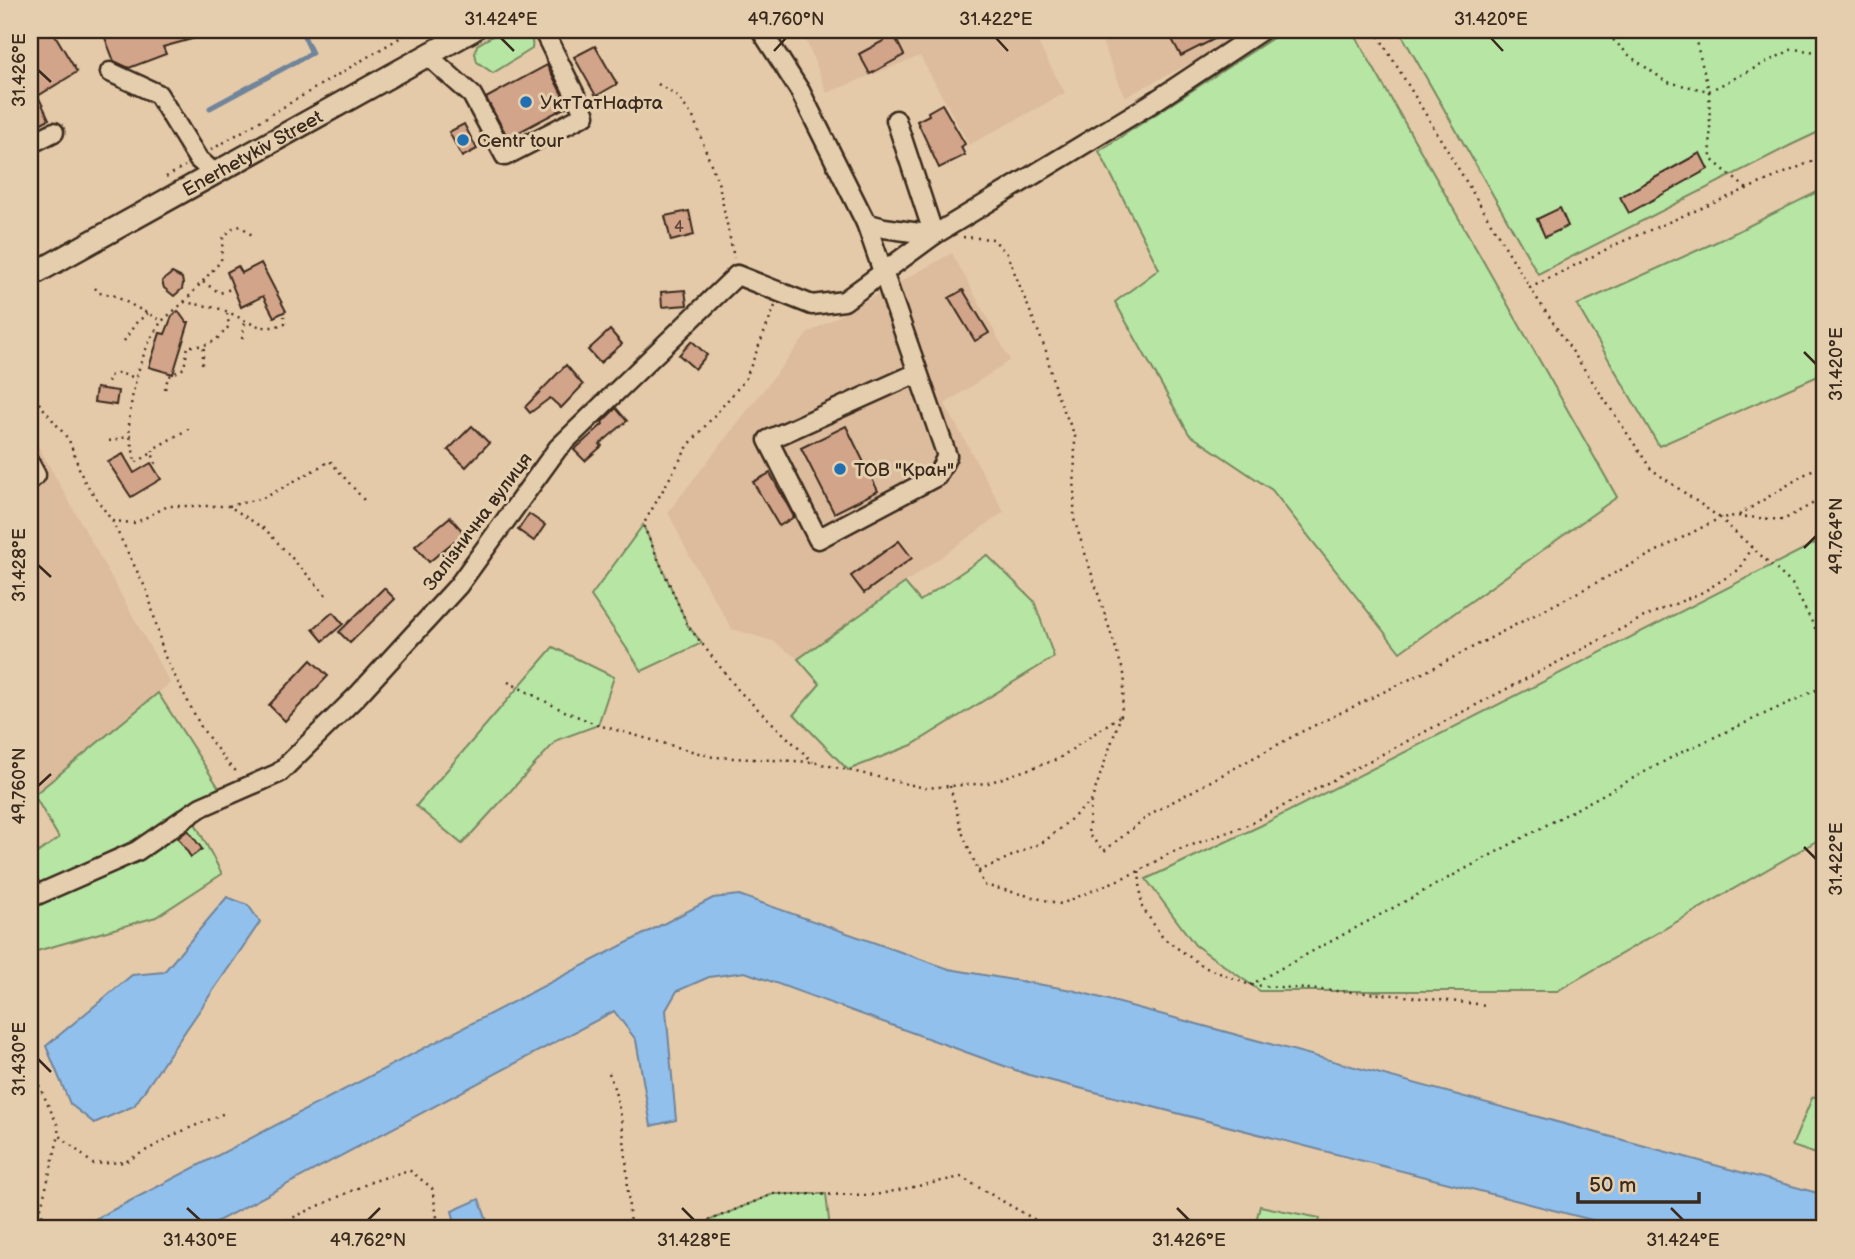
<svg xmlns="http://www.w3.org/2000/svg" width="1855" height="1259" font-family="'Balsamiq Sans',sans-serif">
<rect width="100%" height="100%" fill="#e5caa9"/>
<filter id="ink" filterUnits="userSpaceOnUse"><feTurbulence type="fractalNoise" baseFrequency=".0143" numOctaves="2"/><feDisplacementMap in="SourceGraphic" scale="14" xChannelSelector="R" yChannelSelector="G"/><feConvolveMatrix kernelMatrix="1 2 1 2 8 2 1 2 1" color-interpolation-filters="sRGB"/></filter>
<g filter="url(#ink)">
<g fill="#dcbc9d">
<path d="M802,30H1031L1065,93L969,145L920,56L827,93Z"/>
<path d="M1097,30H1255L1125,97Z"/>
<path d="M952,253L1010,360L945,404L1004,512L798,659L773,641L732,629L690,557L668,512L808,333Z"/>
<path d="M30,431L170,683L30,798Z"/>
</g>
<g fill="#b6e5a4" stroke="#788861" stroke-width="2">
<path d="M503,30C520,30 535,28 532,49L493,73L477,62L475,53L477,45Z"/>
<path d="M1285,30H1352L1617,497L1400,652L1272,490L1189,434L1115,302L1159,269L1099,151Z"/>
<path d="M1399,30H1825V129L1791,145L1538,274Z"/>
<path d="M1825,188V373L1659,446L1577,305L1716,242Z"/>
<path d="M643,525L688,626L702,643L642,671L591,596Z"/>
<path d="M1825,538V836L1557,991H1260L1195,945L1146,879L1260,826Z"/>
<path d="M987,555L1034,601L1054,657L912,745L848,770L794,714L820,684L798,659L905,583L920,601Z"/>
<path d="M553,647L614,677L598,725L557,740L462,844L416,806Z"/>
<path d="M158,693L219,788L132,841L41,884L30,869V858L59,838L34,795Z"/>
<path d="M195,823L222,874L156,917L30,953V909L144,859Z"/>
<path d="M1825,1093V1157L1792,1146L1812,1098Z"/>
<path d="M773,1194H826L830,1229H689Z"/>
<path d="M1260,1206L1320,1218L1318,1229H1254Z"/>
</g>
<g fill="#92c0ec" stroke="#6f849a" stroke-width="2">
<path d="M739,895L949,969L1072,990L1825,1195V1229H1627L1029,1075L745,972L709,977L677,991L666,1010L676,1120L651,1126L636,1040L614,1011L203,1229H76L713,898Z"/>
<path d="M227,897L248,905L260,922L134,1106L94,1123L70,1104L46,1046L132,975L164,972Z"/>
<path d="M479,1199L490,1229H457L452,1211Z"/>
</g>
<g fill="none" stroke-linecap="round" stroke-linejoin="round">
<path stroke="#6f849a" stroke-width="5" d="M210,108L312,53L301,30"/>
</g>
<g fill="#d2a48a" stroke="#3b2a1e" stroke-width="2">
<path d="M30,30H52L77,72L38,96L49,119L30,129Z"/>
<path d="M102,30H209L210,34L163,47L166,54L129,68L114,61Z"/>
<path d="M1167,30H1232L1181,56Z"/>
<path d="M894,35L904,55L870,74L859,54Z"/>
<path d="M595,46L617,84L596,96L574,57Z"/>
<path d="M547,65L568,106L508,138L486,98Z"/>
<path d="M942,104L965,144L961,147L965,155L939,168L917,121L929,115L928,112Z"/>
<path d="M464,124L477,149L462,157L449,132Z"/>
<path d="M1700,153L1708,169L1629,213L1620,197Z"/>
<path d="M1560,208L1568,226L1545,237L1537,219Z"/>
<path d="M689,211L694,235L671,241L665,216Z"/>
<path d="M261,263L286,311L274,317L263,296L241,307L227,272L238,266L242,273Z"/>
<path d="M172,273L182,278L183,284L182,289L174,296L164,288L162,281Z"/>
<path d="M685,290L687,305L662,307L661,292Z"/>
<path d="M963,290L989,333L975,341L949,298Z"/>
<path d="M178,311L186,322H189L173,374L149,367L160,333L165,334L172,316Z"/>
<path d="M610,330L622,344L600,363L588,350Z"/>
<path d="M692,341L707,355L695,369L679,355Z"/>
<path d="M566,365L583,385L561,408L550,398L530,413L525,407Z"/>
<path d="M96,388L118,391L116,405L94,402Z"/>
<path d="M616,408L627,421L600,444L602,446L585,461L574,450L603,424L602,422Z"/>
<path d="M472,426L489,443L466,467L448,450Z"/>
<path d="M846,426L878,491L834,513L801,448Z"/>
<path d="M123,454L134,473L151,463L161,479L131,497L108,462Z"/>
<path d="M770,473L794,517L779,526L753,482Z"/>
<path d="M529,514L545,525L534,541L518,530Z"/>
<path d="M450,517L464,533L429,562L415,546Z"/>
<path d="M899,541L912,558L864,593L851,576Z"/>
<path d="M384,588L395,599L350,643L339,632Z"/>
<path d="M333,612L343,624L323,641L313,629Z"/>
<path d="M311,660L328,676L285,721L269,705Z"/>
<path d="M188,830L202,849L191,857L178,838Z"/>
</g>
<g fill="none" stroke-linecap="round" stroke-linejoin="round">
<g stroke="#3b2a1e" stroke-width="23">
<g id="minor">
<path d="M761,30L800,91L866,223L947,456L937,476L818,539L768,440L917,373"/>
<path d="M427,55L472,95L505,156L585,115L543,30"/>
<path d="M110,72L158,94L198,159L214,173"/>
<path d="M30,144L54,132"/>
<path d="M866,223L884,228L934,235L896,120"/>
<path d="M30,464L36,475L30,480"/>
<path d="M30,898L137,851L201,807L279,773L358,695L458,586L558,448L737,275L812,305L844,301L934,235L1152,103L1262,30"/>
</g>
</g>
<g stroke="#3b2a1e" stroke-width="26">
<g id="major">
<path id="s1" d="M30,276L473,30"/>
</g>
</g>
<g stroke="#3b2a1e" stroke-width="2.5" stroke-dasharray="2 5" stroke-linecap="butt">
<path d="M1375,30L1530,288"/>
<path d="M1603,30L1631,57L1667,82L1709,91L1711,159L1747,189"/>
<path d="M1693,30L1709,91L1793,49L1825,53"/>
<path d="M658,84L678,97L693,117L719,185L734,258"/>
<path d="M211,150L413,30"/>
<path d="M1825,156L1619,243L1530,288L1651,469L1720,518L1736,516L1783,520L1825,497"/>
<path d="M166,177L185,166"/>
<path d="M963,237L993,239L1007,254L1046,351L1055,390L1075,436L1074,519L1125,677L1121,715L1091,802L1045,841L977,872"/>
<path d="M203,282L220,293L233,288"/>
<path d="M95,288L99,293L113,295L162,321L184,302C198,305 215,306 228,312C248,321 262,334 285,323L284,316"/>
<path d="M184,302L221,261L223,238L233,228L241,226L253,236"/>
<path d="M775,306L745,380L688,446L643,525L688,626L739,691L813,762"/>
<path d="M242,339L245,323"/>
<path d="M124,341L136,323L148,313"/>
<path d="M202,364L204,347"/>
<path d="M108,382L109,376L118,373L137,378"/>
<path d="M165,389L168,377L184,368L188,346C207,347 217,342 229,326L227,312"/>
<path d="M30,392L69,440L83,479L112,521L148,593L164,655L201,727L227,763L237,772"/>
<path d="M109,441L131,436"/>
<path d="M153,452V449L190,428"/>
<path d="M156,464L152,453L135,463C134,451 129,437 129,425C131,391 141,349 162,321"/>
<path d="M229,506L266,497L330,461L364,500"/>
<path d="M1739,515L1825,462"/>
<path d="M112,521L135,523L168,506H229L266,530L326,595"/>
<path d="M508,682L562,710L598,725L713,757L813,762L925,788L988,783L1058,759L1121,715"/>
<path d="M950,786L962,832L984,885L1061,904L1139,871L1170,853L1245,826L1644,617L1703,592L1740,569L1752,545"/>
<path d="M1091,802L1088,834L1104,851L1152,813L1301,732L1433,668L1720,518L1792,584L1825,647"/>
<path d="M1139,871L1142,907L1163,938L1204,967L1250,985L1395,995L1486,1005"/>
<path d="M1250,985L1678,754L1825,686"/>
<path d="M30,1066L57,1124L59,1135L93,1164L125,1162L178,1133L225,1113"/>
<path d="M609,1073C627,1122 627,1177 630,1229"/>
<path d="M45,1229L41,1208L59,1135"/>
<path d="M268,1229L371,1182L409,1170L432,1188L439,1229"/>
<path d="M689,1229L773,1194L875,1195L961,1177L1037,1221"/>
<path d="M1032,1229L1037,1221L1078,1229"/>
</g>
<use href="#minor" stroke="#e4cead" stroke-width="18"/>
<use href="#major" stroke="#e4cead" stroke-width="21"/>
</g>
</g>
<path fill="none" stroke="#3b2a1e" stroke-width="2.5" d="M501,38L514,51M996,38L1008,51M1491,38L1503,51M774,51L786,38M38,70L51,82M1804,352L1816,364M1804,548L1816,536M38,565L51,577M38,786L51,774M1804,847L1816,859M38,1059L51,1072M187,1208L200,1220M682,1208L694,1220M1177,1208L1189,1220M1671,1208L1683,1220M368,1220L380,1208"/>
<g fill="#1f6fb2" stroke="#e4cead" stroke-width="2.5">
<circle cx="526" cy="102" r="7"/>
<circle cx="463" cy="140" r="7"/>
<circle cx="840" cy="469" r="7"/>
</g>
<g text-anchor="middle" stroke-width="6" stroke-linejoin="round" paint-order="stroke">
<g font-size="16" fill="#614839">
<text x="679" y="232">4</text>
</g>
<g font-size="19" fill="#3b2a1e" stroke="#e4cead" text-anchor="start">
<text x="540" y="109">УктТатНафта</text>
<text x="477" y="147">Centr tour</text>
<text x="854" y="476">ТОВ "Кран"</text>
</g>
<g font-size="19" fill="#3b2a1e" stroke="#e4cead">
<text dy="7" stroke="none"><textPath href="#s1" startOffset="254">Enerhetykiv Street</textPath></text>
<text transform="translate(477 521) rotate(-53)" y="7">Залізнична вулиця</text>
</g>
</g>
<rect width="1855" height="1259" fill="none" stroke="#e4cead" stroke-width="77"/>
<path d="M1578 1192v10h121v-10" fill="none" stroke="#3b2a1e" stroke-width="3.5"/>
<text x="1589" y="1192" font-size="21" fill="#3b2a1e" stroke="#e4cead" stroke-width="5" paint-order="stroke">50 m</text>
<rect x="38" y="38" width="1778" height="1182" fill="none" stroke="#3b2a1e" stroke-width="2.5"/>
<g font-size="18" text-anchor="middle" fill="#3b2a1e">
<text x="501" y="25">31.424°E</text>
<text x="786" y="25">49.760°N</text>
<text x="996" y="25">31.422°E</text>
<text x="1491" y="25">31.420°E</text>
<text transform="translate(19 70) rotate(-90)" y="6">31.426°E</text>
<text transform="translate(1836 364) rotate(-90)" y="6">31.420°E</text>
<text transform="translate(1836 536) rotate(-90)" y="6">49.764°N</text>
<text transform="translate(19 565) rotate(-90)" y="6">31.428°E</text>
<text transform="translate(19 786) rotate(-90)" y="6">49.760°N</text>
<text transform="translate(1836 859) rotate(-90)" y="6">31.422°E</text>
<text transform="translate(19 1059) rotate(-90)" y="6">31.430°E</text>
<text x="200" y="1246">31.430°E</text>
<text x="368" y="1246">49.762°N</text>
<text x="694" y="1246">31.428°E</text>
<text x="1189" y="1246">31.426°E</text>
<text x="1683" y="1246">31.424°E</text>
</g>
</svg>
